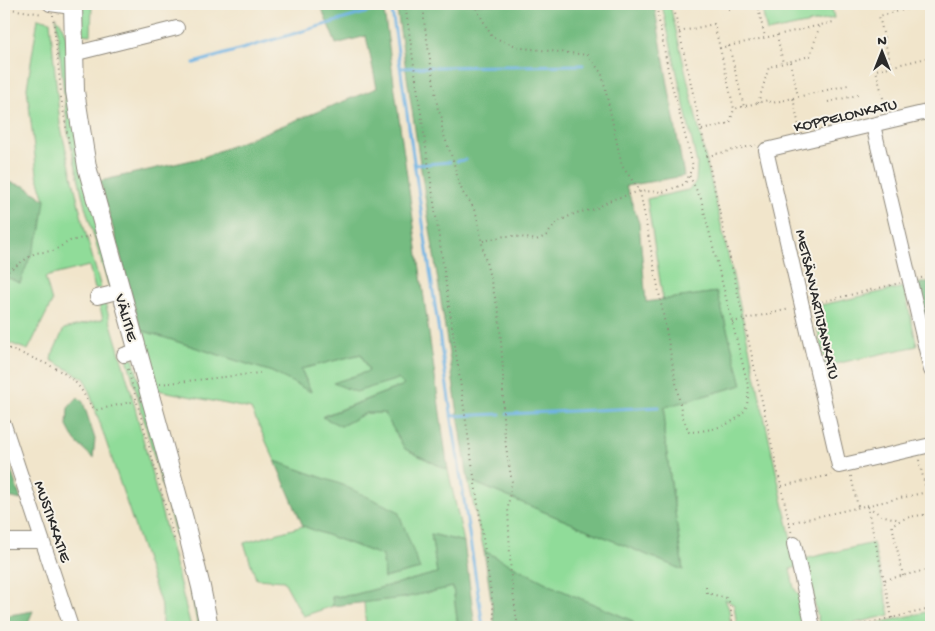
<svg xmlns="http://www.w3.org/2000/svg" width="935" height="631" font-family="'Gochi Hand',sans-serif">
<rect width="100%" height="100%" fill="#f7f3e8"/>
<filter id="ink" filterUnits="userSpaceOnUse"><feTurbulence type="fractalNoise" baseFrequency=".02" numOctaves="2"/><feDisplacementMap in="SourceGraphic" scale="10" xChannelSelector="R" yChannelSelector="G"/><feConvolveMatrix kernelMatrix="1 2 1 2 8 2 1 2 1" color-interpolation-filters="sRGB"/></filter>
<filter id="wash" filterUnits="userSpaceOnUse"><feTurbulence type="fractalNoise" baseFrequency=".0096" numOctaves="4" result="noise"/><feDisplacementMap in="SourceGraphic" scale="20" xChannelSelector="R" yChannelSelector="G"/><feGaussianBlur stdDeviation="1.12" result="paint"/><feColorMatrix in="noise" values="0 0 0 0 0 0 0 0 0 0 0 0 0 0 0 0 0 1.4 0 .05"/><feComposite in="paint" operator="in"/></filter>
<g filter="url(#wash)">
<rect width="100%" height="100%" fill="#f1e5cb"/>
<g fill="#90dc99" stroke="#5e8462">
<path d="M82,4H92L91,35L79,34Z"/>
<path d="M761,4H831L834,18L767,32Z"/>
<path d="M662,5H670L740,306L797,567L790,569L794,588L808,609L811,627H737L734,605L725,599L729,609L731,627H634L633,621L556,588L484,551L468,480L683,570L664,433L665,407L742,385L717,292L663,300L647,199L688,190L696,182L697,164Z"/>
<path d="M56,17L61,23L66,36L112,286L109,287L84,203L68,132Z"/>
<path d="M38,18L50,21L60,124L84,227L101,288L95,289L89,266L45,277L52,302L28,350L4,341V276L20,283L45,200L37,174L27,88Z"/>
<path d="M904,287L917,346L826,366L812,307Z"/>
<path d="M105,303L131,392L191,627H162V608L85,379L51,360L52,355L64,329L103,319L99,304Z"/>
<path d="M141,330L272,372L311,391L301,369L361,354L369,371L334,383L356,391L398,379L404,385L323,416L341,426L366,413H384L405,449L448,470L464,542L431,534L437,573L353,595L332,597L333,606L303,616L284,581L256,579L244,543L303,526L383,556L384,578L420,569L412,551L340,484L275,461L251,409L158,390Z"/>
<path d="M127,358H133L204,627H198L190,587Z"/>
<path d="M873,543L890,615L838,627H820L804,559Z"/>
<path d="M453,587L458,627H366L364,602L403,598Z"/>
<path d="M931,611V627H901L899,625L890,627H860Z"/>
</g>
<g fill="#74bc81" stroke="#507456">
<path d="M320,4H383L448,470L405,449L384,413H366L341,426L322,417L404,385L398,379L356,392L333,383L369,371L361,354L301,369L311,392L272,372L141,330L100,181L201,158L377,88L366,36L336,44Z"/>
<path d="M396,4H654L684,176L626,186L639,223L646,302L717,292L742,385L665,407L664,433L683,570L468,480Z"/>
<path d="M4,181L25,186L45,200L41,229L20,283L4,276Z"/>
<path d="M931,281V346L917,284Z"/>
<path d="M78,397L83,402L95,439L93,458L75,441L67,426L68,408Z"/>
<path d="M4,450L21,500L4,496Z"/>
<path d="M275,461L340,484L398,511L420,569L384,578L383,556L303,526Z"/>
<path d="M431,534L464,542L475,627H458L453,587L403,598L333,606L332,597L353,595L437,573Z"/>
<path d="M484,551L556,588L633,621L634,627H495Z"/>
<path d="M33,611L26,627H4V616Z"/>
</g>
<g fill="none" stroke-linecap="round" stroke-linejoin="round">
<g stroke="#6eb3e4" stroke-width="3">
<path d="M391,4L437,319L483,627"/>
<path d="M194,63L392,5"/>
<path d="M435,67L583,65"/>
<path d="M401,68L432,67"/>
<path d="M457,161L466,160"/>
<path d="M415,165L450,162"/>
<path d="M507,414L659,407"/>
<path d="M451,416L500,414"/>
</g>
</g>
</g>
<g filter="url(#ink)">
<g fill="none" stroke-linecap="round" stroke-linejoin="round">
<g stroke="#8e887b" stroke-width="16">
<g id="minor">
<path d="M50,4L72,7"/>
<path d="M931,4V5"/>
<path d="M73,54L177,28"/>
<path d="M931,111L766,150L839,466L931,445"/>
<path d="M873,125L931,370"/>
<path d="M97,297L121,291"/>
<path d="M124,355L137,351"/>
<path d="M4,425L71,627"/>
<path d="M4,541H42"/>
<path d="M794,544L813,627"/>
</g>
</g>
<g stroke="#8e887b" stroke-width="20">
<path id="major" d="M73,4L75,91L87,167L184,519L201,587L209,627"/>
</g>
<g stroke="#8e887b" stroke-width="2" stroke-dasharray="1 4" stroke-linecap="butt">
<path d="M405,4L496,627"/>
<path d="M422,4L424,10V21L438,110L442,118V130L453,160L458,180L463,193L471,203L477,216L484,254L499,313L503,370V417L506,447L512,482L510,491L508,508L511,579L518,627"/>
<path d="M474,4L492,37L522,48L588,55L602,74L622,166L640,191L682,415L689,432C708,431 736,426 746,408C748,403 748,394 749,389L701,199L689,175"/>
<path d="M673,4L792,535"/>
<path d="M728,4L729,9L750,4"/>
<path d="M757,4L765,37"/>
<path d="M892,4L894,11"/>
<path d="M4,8L43,14"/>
<path d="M53,15L61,92"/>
<path d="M927,16L931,36"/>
<path d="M679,32L714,24L720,48L834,22"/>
<path d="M777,35L783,63"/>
<path d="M729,46L744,107"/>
<path d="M720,48L734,109L768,100L772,103L793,98L800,131"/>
<path d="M790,62L798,96"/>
<path d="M891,67L879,16L919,6"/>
<path d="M61,97L69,144"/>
<path d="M793,98L848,85"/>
<path d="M883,98L876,70L931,57"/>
<path d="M828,102L858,95"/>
<path d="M758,103L769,67L810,56L820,25"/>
<path d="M702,130L730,123L734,109"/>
<path d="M707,156L756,145"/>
<path d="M483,241L505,236H515L536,240L546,236L557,222L576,213L595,209L611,200L640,191L663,192L685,184L693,166L668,70L656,4"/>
<path d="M4,274L35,253L53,251L70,241L91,236"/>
<path d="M921,278L931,276"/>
<path d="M812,304L900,283"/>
<path d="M732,322L790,309"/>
<path d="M4,348L10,349C32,358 58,366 75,382C84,391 86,402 96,410L136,401"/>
<path d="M128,369L175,542"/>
<path d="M160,384L260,373"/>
<path d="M4,404L7,413"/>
<path d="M919,460L931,511"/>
<path d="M851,476L858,507"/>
<path d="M782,486L831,475"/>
<path d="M867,506L884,580"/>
<path d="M868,507L881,515L900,520"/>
<path d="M931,514L927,515L931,537"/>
<path d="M789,523L927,492"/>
<path d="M903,576L892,525C903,518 914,515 927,515"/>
<path d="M706,587L707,593L726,598L730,603L733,627"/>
<path d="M892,618L884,580L931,569"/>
<path d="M851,627L931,609"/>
</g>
<use href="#minor" stroke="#fff" stroke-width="14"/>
<use href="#major" stroke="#fff" stroke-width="18"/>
</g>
</g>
<g text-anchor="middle" stroke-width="4" stroke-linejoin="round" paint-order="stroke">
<g font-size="16" fill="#2b2b2b" stroke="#f7f3e8">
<text transform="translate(845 114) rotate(-13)" y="6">KOPPELONKATU</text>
<text transform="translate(819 304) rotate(77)" y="6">METSÄNVARTIJANKATU</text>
<text transform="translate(128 317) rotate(74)" y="6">VÄLITIE</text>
<text transform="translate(54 521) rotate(71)" y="6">MUSTIKKATIE</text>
</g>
</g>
<rect width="935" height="631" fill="none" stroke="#f7f3e8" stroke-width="20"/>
<g transform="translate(882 52)" stroke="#f7f3e8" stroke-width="4" paint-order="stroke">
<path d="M0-4L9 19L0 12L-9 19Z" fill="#2b2b2b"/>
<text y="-8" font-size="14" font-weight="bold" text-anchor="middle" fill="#2b2b2b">N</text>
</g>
</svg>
